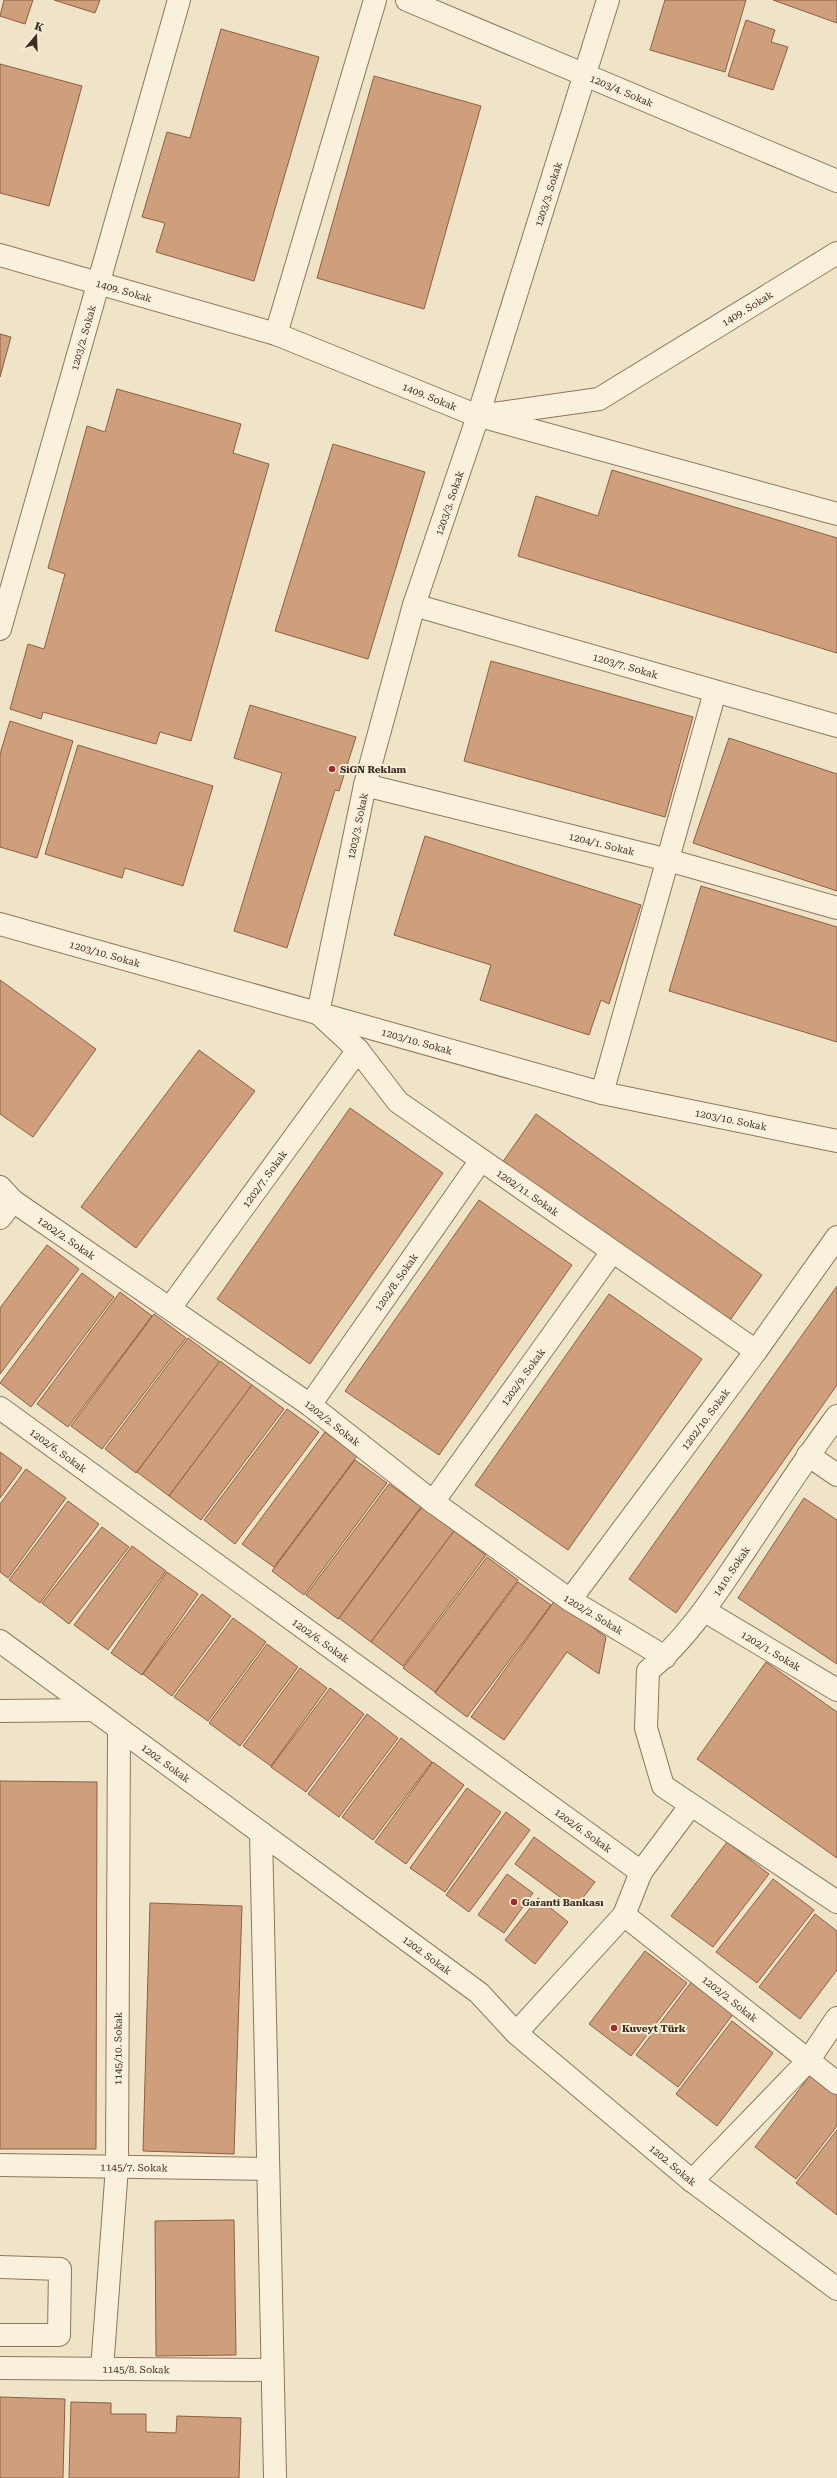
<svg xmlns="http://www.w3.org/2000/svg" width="837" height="2478" font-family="'Roboto Serif',serif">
<rect width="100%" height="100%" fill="#f0e4c8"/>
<g fill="#cf9f7d" stroke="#8d5f41">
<path d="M4,0H33L25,24L0,16Z"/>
<path d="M54,0H100L95,13Z"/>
<path d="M665,0H746L725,72L650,50Z"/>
<path d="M773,0H837V23Z"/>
<path d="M746,20L775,30L771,42L788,47L773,90L728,76Z"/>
<path d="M221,29L319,57L254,281L156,252L165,223L142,217L167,132L190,138Z"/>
<path d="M0,64L82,86L49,206L0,193Z"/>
<path d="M374,76L481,106L424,309L317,278Z"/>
<path d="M0,334L11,337L0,377Z"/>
<path d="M117,389L241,424L233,453L269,464L191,741L160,732L156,744L43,712L41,719L10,709L28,644L44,649L65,574L48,568L87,426L105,432Z"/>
<path d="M333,444L425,472L368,659L275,631Z"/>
<path d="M612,470L837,538V653L518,556L536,496L598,516Z"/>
<path d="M491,661L693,717L665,817L464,761Z"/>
<path d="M250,705L356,737L339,791L335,790L287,948L234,931L282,773L234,758Z"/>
<path d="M10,721L73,741L37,858L0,847V754Z"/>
<path d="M729,738L837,774V891L693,843Z"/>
<path d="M78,745L213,786L183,886L125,868L122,878L45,854Z"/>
<path d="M425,836L641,905L609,1004L601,1000L589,1035L480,1000L491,965L394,935Z"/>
<path d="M701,886L837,927V1042L669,991Z"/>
<path d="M0,980L96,1049L33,1137L0,1114Z"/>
<path d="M199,1050L255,1091L136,1248L81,1207Z"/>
<path d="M350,1108L443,1173L310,1364L217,1299Z"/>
<path d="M536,1114L762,1275L728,1323L502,1163Z"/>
<path d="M479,1200L572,1265L439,1455L345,1391Z"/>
<path d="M47,1245L79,1269L0,1374V1308Z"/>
<path d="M82,1273L114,1297L31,1407L0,1383Z"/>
<path d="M837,1286V1385L676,1613L629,1579Z"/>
<path d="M120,1292L152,1316L68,1427L37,1404Z"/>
<path d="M609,1294L702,1359L568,1550L475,1485Z"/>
<path d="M154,1314L186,1338L102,1449L71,1426Z"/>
<path d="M188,1338L220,1362L136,1473L105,1449Z"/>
<path d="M220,1361L252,1385L169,1496L137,1472Z"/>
<path d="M252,1385L284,1409L201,1520L169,1496Z"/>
<path d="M287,1409L319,1432L235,1544L204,1520Z"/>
<path d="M325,1432L357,1456L274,1567L242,1544Z"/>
<path d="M0,1452L22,1468L0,1498Z"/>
<path d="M355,1460L387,1483L304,1595L272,1571Z"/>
<path d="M26,1469L66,1498L8,1578L0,1572V1504Z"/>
<path d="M389,1484L421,1507L338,1619L306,1595Z"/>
<path d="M804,1498L837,1520V1664L738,1598Z"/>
<path d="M68,1501L99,1524L40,1603L9,1580Z"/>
<path d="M422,1507L454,1531L371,1642L339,1618Z"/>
<path d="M102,1527L129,1547L69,1624L42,1603Z"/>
<path d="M454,1531L486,1555L403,1666L371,1642Z"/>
<path d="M132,1546L166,1571L108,1650L74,1625Z"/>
<path d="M487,1557L518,1580L435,1692L403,1668Z"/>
<path d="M167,1572L198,1594L142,1675L111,1653Z"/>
<path d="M518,1582L551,1605L467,1717L435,1693Z"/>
<path d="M202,1594L231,1616L172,1696L143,1674Z"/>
<path d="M555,1600L606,1637L599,1674L567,1652L504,1740L471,1717Z"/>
<path d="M233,1618L266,1642L208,1721L174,1697Z"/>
<path d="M267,1644L298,1667L240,1746L209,1723Z"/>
<path d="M766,1662L837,1712V1858L697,1759Z"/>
<path d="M300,1668L327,1688L271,1766L243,1746Z"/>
<path d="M330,1688L364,1714L306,1792L271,1767Z"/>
<path d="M367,1714L398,1738L339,1817L308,1794Z"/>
<path d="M401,1738L432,1762L373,1840L342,1817Z"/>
<path d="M433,1762L464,1785L406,1864L375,1842Z"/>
<path d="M0,1781L97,1782L96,2149H0Z"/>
<path d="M467,1788L501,1812L445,1892L410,1868Z"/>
<path d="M506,1812L530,1830L469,1912L446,1895Z"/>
<path d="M534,1837L595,1882L575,1908L515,1864Z"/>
<path d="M727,1842L769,1874L713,1947L671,1916Z"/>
<path d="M507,1874L533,1893L504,1933L478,1915Z"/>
<path d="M773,1879L814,1910L757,1983L716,1952Z"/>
<path d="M538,1898L568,1922L535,1964L505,1940Z"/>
<path d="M150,1903L242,1906L234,2154L143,2151Z"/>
<path d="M815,1914L837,1931V1970L800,2019L759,1987Z"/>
<path d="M645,1951L687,1983L631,2056L589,2024Z"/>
<path d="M692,1981L734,2013L678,2087L636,2055Z"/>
<path d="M732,2021L773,2053L717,2126L676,2094Z"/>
<path d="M811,2074L837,2094V2126L796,2179L755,2147Z"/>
<path d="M837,2130V2215L796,2183Z"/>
<path d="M234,2220L236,2355L156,2356L155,2221Z"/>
<path d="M0,2397L65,2399L63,2478H0Z"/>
<path d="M71,2402L111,2403V2414H146V2432L176,2433L177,2416L241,2418L239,2478H69Z"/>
</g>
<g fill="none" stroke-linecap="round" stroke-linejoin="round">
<g stroke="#8d765c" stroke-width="24">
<g id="minor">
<path id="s1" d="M407,0L837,181"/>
<path id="s2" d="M608,0L478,416L414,605L365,785L318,1013L358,1050L398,1102L756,1351"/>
<path id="s3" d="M0,255L276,334L478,416L599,399L837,253"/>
<path d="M276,334L375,0"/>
<path d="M487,418L837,514"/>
<path id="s4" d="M414,605L837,726"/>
<path id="s5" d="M0,629L179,0"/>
<path id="s6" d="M365,785L668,860L837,908"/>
<path id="s7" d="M0,924L602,1093L837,1141"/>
<path d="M602,1093L715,692"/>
<path id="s8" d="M0,1187L13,1201L310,1405L433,1502L570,1600L665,1657"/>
<path d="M0,1218L13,1201"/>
<path id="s9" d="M170,1308L358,1050"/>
<path id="s10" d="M310,1405L481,1160"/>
<path id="s11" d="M0,1408L641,1872"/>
<path d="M837,1416C805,1459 776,1504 746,1549C717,1592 689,1637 648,1671L646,1728L663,1786L837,1902"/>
<path d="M808,1455L837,1475"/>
<path id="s12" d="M433,1502L612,1252"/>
<path id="s13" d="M570,1600L756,1351L837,1237"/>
<path id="s14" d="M705,1611L837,1690"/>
<path id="s15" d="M0,1641L479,1993L516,2033L692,2181L837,2289"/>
<path d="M0,1711L93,1710"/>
<path d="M261,1833L275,2478"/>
<path id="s16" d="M624,1915L837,2083"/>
<path d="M516,2033L624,1915L641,1872L691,1805"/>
<path id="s17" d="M0,2165L268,2169"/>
<path d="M692,2181L808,2061L837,2018"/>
<path d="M0,2267L60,2269L59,2335H0"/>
<path id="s18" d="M0,2368L272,2370"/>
<path id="s19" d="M102,2369L117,2167L119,1729"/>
</g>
</g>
<use href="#minor" stroke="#faf1dc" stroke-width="22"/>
</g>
<g fill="#9e2a2b" stroke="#f7eed8" stroke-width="1.5">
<circle cx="332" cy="769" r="4"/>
<circle cx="514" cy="1902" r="4"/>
<circle cx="614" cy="2028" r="4"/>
</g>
<g text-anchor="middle" stroke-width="4" stroke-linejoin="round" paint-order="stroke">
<g font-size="10" fill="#3d2e20" stroke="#f7eed8">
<text dy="4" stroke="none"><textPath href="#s1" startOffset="233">1203/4. Sokak</textPath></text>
<text transform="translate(548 194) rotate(-72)" y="4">1203/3. Sokak</text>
<text dy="4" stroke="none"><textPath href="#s3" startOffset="129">1409. Sokak</textPath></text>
<text dy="4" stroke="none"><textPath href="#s3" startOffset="801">1409. Sokak</textPath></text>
<text dy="4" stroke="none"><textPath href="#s5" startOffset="303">1203/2. Sokak</textPath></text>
<text dy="4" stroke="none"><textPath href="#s3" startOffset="453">1409. Sokak</textPath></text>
<text transform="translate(449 503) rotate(-71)" y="4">1203/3. Sokak</text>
<text dy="4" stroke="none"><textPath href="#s4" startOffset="220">1203/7. Sokak</textPath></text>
<text transform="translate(357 826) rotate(-78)" y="4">1203/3. Sokak</text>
<text dy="4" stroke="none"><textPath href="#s6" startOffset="244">1204/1. Sokak</textPath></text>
<text dy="4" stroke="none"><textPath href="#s7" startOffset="109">1203/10. Sokak</textPath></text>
<text dy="4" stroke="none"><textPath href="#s7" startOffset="433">1203/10. Sokak</textPath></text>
<text dy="4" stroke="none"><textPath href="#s7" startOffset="757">1203/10. Sokak</textPath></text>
<text dy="4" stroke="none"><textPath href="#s9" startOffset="160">1202/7. Sokak</textPath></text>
<text dy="4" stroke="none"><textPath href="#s2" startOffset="1333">1202/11. Sokak</textPath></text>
<text dy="4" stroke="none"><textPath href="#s8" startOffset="84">1202/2. Sokak</textPath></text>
<text dy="4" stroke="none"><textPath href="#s10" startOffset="150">1202/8. Sokak</textPath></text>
<text dy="4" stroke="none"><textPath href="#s12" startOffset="154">1202/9. Sokak</textPath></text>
<text dy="4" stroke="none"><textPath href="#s13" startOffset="226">1202/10. Sokak</textPath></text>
<text dy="4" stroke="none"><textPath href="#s8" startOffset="408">1202/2. Sokak</textPath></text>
<text dy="4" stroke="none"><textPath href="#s11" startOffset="72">1202/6. Sokak</textPath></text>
<text transform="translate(731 1571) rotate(-56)" y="4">1410. Sokak</text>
<text dy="4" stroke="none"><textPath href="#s8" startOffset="732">1202/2. Sokak</textPath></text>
<text dy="4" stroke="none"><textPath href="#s11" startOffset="396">1202/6. Sokak</textPath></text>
<text dy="4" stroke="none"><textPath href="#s14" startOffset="77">1202/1. Sokak</textPath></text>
<text dy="4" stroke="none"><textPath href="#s15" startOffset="206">1202. Sokak</textPath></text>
<text dy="4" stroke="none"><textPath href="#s11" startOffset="720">1202/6. Sokak</textPath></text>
<text dy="4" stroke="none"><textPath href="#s15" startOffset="530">1202. Sokak</textPath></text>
<text dy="4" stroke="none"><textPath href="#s16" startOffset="135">1202/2. Sokak</textPath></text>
<text dy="4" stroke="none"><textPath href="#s19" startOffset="321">1145/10. Sokak</textPath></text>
<text dy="4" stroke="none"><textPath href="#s15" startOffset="854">1202. Sokak</textPath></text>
<text dy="4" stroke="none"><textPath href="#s17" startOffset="134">1145/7. Sokak</textPath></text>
<text dy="4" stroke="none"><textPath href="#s18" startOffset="136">1145/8. Sokak</textPath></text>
</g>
<g font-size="10" font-weight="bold" fill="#3d2e20" stroke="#f7eed8" text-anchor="start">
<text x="340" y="773">SiGN Reklam</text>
<text x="522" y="1906">Garanti Bankası</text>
<text x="622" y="2032">Kuveyt Türk</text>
</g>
</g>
<g transform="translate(36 36) rotate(19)" stroke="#f7eed8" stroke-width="3" paint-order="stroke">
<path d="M0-3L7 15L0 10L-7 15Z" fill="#3d2e20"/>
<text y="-6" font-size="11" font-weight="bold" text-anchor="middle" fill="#3d2e20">K</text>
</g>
</svg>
